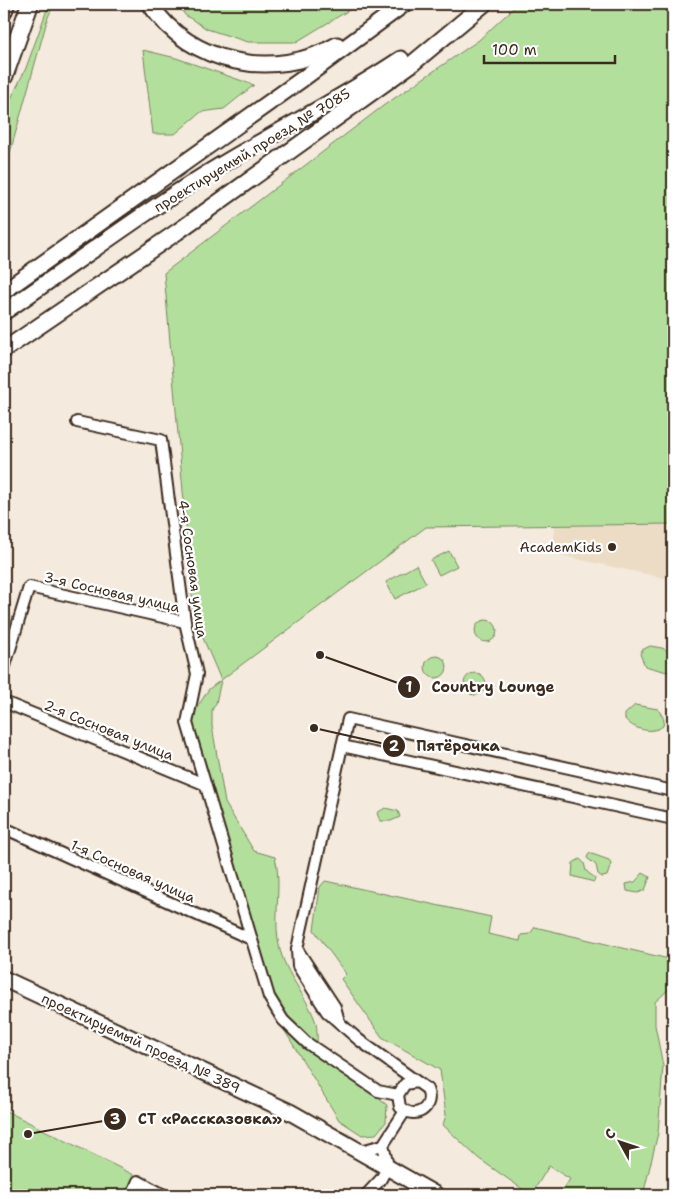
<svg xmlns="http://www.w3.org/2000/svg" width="677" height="1199" font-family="'Shantell Sans',sans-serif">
<rect width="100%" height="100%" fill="#f4eadd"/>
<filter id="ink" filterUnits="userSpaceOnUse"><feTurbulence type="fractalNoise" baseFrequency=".02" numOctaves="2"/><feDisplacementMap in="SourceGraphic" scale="10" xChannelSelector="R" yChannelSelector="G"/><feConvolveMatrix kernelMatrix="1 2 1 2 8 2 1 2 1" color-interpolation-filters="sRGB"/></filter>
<g filter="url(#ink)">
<path fill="#ecdcc5" d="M673,524V580L550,553L555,526Z"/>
<g fill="#b3df9d" stroke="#77845e">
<path d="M49,4H54L48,17L4,174V113L26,68Z"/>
<path d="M178,4H359L296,42H248L207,29L185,15Z"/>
<path d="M518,4H673V524L426,527L221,680L216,703L212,710V726L225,803L254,851L275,857C282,884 274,912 278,940C282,970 305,993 315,1020C318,1029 317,1041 317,1050L387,1105L386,1122L376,1134L362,1135L339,1120L283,1028L207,795L187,723L209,689L221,680L194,617L164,273L383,106L479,40Z"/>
<path d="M143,50L176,58L254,85L224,109L201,112L175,134H153Z"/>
<path d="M449,551L457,566L439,575L431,560Z"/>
<path d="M416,565L426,583L395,599L386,582Z"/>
<circle cx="486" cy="631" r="11"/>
<path d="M650,646L662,648L673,653V669L667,672L645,666L640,654L642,650Z"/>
<circle cx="436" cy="667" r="11"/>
<circle cx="475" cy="684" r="11"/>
<path d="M635,705L658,709L664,719L663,726C651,735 633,729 625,719V714Z"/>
<path d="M385,808L398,811L400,817L391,821H380L377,813Z"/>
<path d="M589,853L609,860L611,864L607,876L602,877L598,874L596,865L587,858Z"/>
<path d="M580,859L584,863L586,871L595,878L594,882L572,876L573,863Z"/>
<path d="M643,873L650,877L645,890L638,893L627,891L626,884L635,882Z"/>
<path d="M325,881L491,917L488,934L520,941L521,935L530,934L535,927L673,960L669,976V989L655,1002V1025L663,1066L658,1133L643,1195H560L570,1179L549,1166L531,1195L478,1158L443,1125L446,1115L440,1070L382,1037L341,979L346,974L314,930L320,887Z"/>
<path d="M4,1110L174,1195H4Z"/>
</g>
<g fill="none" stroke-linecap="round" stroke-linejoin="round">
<g stroke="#3b2a1e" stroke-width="14">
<g id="minor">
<path d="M77,422L161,440L185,622L197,674L187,723L269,997L283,1020L307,1043L378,1091L398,1095"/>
<path d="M4,669L29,587L185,622"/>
<path d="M4,702L204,784"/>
<path d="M342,746L673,819"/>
<path d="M4,828L251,939"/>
<path d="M297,949L335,1007L339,1021"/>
<path d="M417,1082L405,1084L398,1095L400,1107C415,1121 435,1108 427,1089L359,1040L327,1012L298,966L297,949L348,719L673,791"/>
<path d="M361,1151L383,1145L405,1111"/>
<path d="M132,1195L138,1181L164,1195"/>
<path d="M366,1195L381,1179L388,1166L383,1145"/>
</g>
</g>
<g stroke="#3b2a1e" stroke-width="19">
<g id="secondary">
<path d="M150,4C190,65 275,81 337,45"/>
<path d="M4,291L301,80L404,4"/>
<path d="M4,312C76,263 146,210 221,165C281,129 343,98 401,59"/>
<path d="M4,350L177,232L413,63L484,4"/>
<path d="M4,979L290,1112L436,1195"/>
</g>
</g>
<g stroke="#3b2a1e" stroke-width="20">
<g id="primary">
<path d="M4,10L6,4"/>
<path d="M4,77L30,4"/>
</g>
</g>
<use href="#minor" stroke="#fff" stroke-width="10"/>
<use href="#secondary" stroke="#fff" stroke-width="15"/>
<use href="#primary" stroke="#fff" stroke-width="16"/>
</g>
</g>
<circle fill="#3b2a1e" stroke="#fff" stroke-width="2" cx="612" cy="547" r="5"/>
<g text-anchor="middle" stroke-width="4.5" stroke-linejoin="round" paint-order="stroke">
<g font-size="14" fill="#3b2a1e" stroke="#fff">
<text transform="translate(252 150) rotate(-31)" y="5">проектируемый проезд № 7085</text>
<text transform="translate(193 569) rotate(82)" y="5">4-я Сосновая улица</text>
<text transform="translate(112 592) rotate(13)" y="5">3-я Сосновая улица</text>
<text transform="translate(109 730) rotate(22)" y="5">2-я Сосновая улица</text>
<text transform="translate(133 871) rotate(24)" y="5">1-я Сосновая улица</text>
<text transform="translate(141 1043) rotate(25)" y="5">проектируемый проезд № 389</text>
</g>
<g font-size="14" fill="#3b2a1e" stroke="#fff" text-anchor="end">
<text x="602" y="552">AcademKids</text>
</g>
</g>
<path fill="none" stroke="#3b2a1e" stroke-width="2" d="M320 655L409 687M314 728L394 746M28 1134L115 1119"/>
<g fill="#3b2a1e" stroke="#fff" stroke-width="2">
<circle cx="320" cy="655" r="5"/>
<circle cx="314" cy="728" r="5"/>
<circle cx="28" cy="1134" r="5"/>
<circle cx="409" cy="687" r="12"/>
<circle cx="394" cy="746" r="12"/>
<circle cx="115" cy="1119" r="12"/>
</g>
<g font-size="15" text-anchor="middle" font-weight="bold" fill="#fff">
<text x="409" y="692">1</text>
<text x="394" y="751">2</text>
<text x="115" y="1124">3</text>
</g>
<g font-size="15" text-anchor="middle" font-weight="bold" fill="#3b2a1e" stroke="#fff" stroke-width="4.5" stroke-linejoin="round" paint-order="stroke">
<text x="493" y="692">Country Lounge</text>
<text x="458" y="751">Пятёрочка</text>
<text x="210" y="1124">СТ «Рассказовка»</text>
</g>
<rect width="677" height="1199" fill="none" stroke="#fff" stroke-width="20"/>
<rect x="10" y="10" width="657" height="1179" fill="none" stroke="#3b2a1e" stroke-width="2" filter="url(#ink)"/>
<g transform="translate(620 1142) rotate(310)" stroke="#ffffff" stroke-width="4" paint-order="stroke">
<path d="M0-4L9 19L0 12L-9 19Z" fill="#3b2a1e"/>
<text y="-8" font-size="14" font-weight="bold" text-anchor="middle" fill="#3b2a1e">С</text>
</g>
<path d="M484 55v8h131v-8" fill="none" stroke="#3b2a1e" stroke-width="2.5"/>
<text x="492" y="55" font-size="15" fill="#3b2a1e" stroke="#ffffff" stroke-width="4" paint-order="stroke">100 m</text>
</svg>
